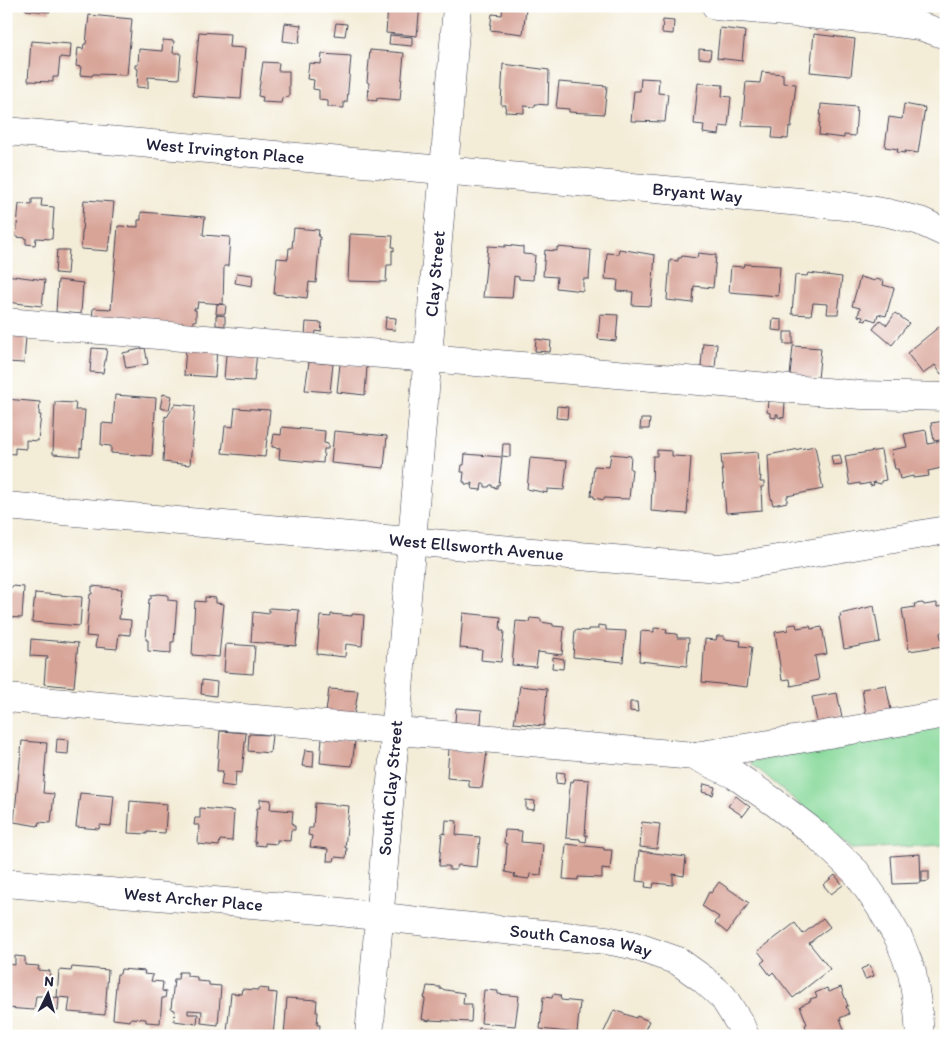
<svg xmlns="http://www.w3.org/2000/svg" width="952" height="1042" font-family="Itim,sans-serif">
<rect width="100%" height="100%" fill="#fff"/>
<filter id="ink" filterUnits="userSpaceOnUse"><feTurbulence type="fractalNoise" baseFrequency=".02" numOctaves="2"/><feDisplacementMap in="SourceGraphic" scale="10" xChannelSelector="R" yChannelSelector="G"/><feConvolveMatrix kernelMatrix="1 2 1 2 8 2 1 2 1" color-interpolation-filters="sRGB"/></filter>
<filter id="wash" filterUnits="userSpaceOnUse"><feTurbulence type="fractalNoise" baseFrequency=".0096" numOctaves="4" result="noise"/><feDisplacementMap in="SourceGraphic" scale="20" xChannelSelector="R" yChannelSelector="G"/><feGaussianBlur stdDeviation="1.12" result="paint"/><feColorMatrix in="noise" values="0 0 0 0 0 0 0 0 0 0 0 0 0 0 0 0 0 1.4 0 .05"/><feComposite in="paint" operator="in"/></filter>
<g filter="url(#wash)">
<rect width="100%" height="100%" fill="#f3ecd7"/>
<path fill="#86d899" stroke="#547d6a" d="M946,723V845L852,849L750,762Z"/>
<g id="blocks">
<g fill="#d8a498">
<path d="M26,6H50V12L26,10Z"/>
<path d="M388,6H420L417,36L386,33Z"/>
<path d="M503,6L526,9L523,34L490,30L492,14L502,15Z"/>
<path d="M89,15L132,19L127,75L93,74L92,76L80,75L81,67L76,66L78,48L83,49L84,44H86Z"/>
<path d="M663,20L674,21L673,34L662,33Z"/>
<path d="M285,23L301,25L299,43L283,41Z"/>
<path d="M336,23L347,24L345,36L334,35Z"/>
<path d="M720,28L745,31L742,61L717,58Z"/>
<path d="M199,32L230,34L229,47L245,48L241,99L193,96Z"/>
<path d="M814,34L855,39L851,76L810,72Z"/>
<path d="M390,35L412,37V46L389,44Z"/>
<path d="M163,40L174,41L173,53H181L179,79L148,77V88L137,87L138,69L135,68V65H138L139,49L162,51Z"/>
<path d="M31,41L71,44L70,58L60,57L58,77H53V82L28,81Z"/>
<path d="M699,49L711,50L710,59L699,58Z"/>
<path d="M370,50L404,53L400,100L377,98V101L368,100L369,83L367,82Z"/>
<path d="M322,54L351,56L347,102H344V108L328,107V101L319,100V90L313,89L314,80L307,79L309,63L321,64Z"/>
<path d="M263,62L279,63L278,71H289V97L282,98L281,103L262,102L263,97L258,96Z"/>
<path d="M503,64L549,70L548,105L535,104V107L524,106V113L505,112L506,105H501Z"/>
<path d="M762,72L783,74V83L796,84L791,128L789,127L788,139L772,138L773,127L742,126L746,82L760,83Z"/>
<path d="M641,78L659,79L658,93L668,94L665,122L631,121L634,91H640Z"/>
<path d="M559,82L607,86L604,114L569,112V109L556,108Z"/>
<path d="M698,83L723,85L722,96L731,97L728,127L720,126L719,135L703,133L704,125L694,124Z"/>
<path d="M821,104L857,107L855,136L844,135V138L819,135Z"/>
<path d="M904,104L925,108L918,153L905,151V153L897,152L898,149L885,147L889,117L902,119Z"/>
<path d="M32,199H42L41,206L54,207L52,239L36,238L35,245L26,244V238L16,237L19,204L32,205Z"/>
<path d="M84,200L114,202L110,243H109L108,251L81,249Z"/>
<path d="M141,212L205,217L203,235L230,237L228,266H224L223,304L198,302L197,308H194V310H196V321H193V328L92,320L93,308L111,309L118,226L138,227V220H141Z"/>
<path d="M294,228L319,230L318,237H320L316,283L309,282L307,298L274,294L277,258L288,259L289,248H292Z"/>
<path d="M350,234L393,236L392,247H394V251L392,250V265H387L386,282L348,281Z"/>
<path d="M505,245L523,247V254L535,255L533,280L519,279V277L514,276L512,298L483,297L488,246L505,247Z"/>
<path d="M557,247L591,250L589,279H583V291L556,288L557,277L543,276L545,250L557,251Z"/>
<path d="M619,249L655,255L651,306L632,305L633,292L617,291L618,280L605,279L607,253L618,254Z"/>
<path d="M57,250H69L67,274L55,273Z"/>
<path d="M698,253L716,255L713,288L694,286L693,303L667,300L670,260L678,261V258H681L682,256L697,258Z"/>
<path d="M744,264L780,266L778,296L729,292L731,266L743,267Z"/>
<path d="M237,273L253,275L252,286L235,283Z"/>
<path d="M808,273L842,277L838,314H827L828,304L813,303L811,315L792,314L795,275L807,276Z"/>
<path d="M6,275L45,280L42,306L6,302Z"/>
<path d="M860,277L875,281L876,279L884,281L883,285L894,288L886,316L878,314L876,321L867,318L866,321L862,320L863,317L858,316L860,308L852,306Z"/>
<path d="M58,280L83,283L81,314L56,312Z"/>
<path d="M217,304L226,305L225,314H216Z"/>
<path d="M895,313L909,323L892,345L873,329L880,320L887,325Z"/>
<path d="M600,314L618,315L616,341L598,339Z"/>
<path d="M216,315L225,316V326L216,325Z"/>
<path d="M386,317L396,318L395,330L385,329Z"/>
<path d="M773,319L782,320V331L772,330Z"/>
<path d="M306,322L322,323L321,332L316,331L315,337L305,336Z"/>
<path d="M940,326L941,329L944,327L946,329V370L941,374L935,365L923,374L907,353Z"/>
<rect x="784" y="332" width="9" height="12"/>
<path d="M6,336L26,337L24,363L6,362Z"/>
<path d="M536,339L551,341L550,352L535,351Z"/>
<path d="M703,343L717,344L715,368L701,367Z"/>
<path d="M186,346L217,348L215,377L184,375Z"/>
<path d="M793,346L821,348L818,379L790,376Z"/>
<path d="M92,348L107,349L103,373L90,372Z"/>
<path d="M145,348L148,364L126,368L123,353Z"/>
<path d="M228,349L257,352L254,381L224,379L226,355Z"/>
<path d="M309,362L333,364L330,392L305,390Z"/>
<path d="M340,364L367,366L365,395L337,392Z"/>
<path d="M163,394L172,396L169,410L160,408Z"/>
<path d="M115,395L156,398L152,456L111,453V446L101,445L102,423L113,424Z"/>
<path d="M6,399L40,402L39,415H41L38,441L26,440V449L15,448V454L6,453Z"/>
<path d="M768,400L785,401L784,418L778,417V414H776V418L770,417V413L767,412Z"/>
<path d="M55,402L76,403L75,410H85L82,449L80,448V456L53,454Z"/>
<path d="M175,404L195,406L190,465L163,462L165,416L167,417Z"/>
<path d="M557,406L568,407L567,419L556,418Z"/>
<path d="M235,408L270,410L265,457L222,453L225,426L233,427Z"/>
<path d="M641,419H650L649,429H640Z"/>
<path d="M945,421L946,439L934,441L931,423Z"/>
<path d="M282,427L325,431L324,443L328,444V449H324L323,463L279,459L280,448L272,447L274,434L281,435Z"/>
<path d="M926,430L928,444L943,441L946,453V467L928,471L929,476L913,478V476L900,479L898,469H895L891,450L907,447L904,434Z"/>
<path d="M334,431L387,436L384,468L331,463Z"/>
<path d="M503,444H510V457L502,456Z"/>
<path d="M815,446L823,489L787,496V502L773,505L770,494L768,455Z"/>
<path d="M657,450L672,451V456L691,457L687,514L651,511L653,456H657Z"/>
<path d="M881,450L886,480L881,481V484L873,482L874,485L870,486V483L860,485V483L850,485L845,456Z"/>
<path d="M758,452L760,477L761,476L760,482H764V487H761L762,510L726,513L721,455Z"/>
<path d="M465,454L502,457L499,485H497V488L492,487V485H490L489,487H485V484H482L481,490L472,489L473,483H471V485L465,484V482H463L464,472H461L462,465H464Z"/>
<path d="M611,454L631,456L630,469H632L629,499L604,498V500L594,498V496H591L594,466L609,467Z"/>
<path d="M840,455L842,464L833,465L831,456Z"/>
<path d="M530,458L567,461L564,490L547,489V493L527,489Z"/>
<path d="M12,586L24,587L22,618L6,617V588H11Z"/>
<path d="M92,586L122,589L119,619L131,620L130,635L119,634L117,649L95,647L97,637L86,636L90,594H92Z"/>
<path d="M35,593L82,597L80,626L32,622Z"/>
<path d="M158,594L168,595V600L177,601L174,642H171V653L148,651V640H146L149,599H151V595Z"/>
<path d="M205,597L216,598V603L224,604L219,657L192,655L195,601L205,602Z"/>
<path d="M923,603L924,605L937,603V607L946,606V630L942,631L940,633L943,646L909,651L902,609L915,607L914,604Z"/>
<path d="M874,606L880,642L844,649L839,617H841L840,614Z"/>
<path d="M269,608L299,610L296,646L251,642L253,612L269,614Z"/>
<path d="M463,613L501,617L500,631H504L501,662L481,660L482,650L460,648Z"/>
<path d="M331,614L352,616V614L364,615L362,646L346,644L345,657L317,654L320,616L331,617Z"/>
<path d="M530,618L541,619V622L553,624V626L564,627L562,655L538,652L536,667L512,665L516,621L529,622Z"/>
<path d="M796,624L797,628L810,626L811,629L822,627L827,654L815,656L819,680L791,686L790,679L782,680L775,632L788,630V625Z"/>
<path d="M598,625L606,626V630L626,631L623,662L573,657L575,630L588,631V629H598Z"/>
<path d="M654,628L667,629L666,633L677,634V638H689L687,666L639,661L641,631L654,632Z"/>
<path d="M717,636H724V639L741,641L740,646L752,647L747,687L702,682L705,639L716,640Z"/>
<path d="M31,639L78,643L74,687L44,684L46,659H48V657L30,656Z"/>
<path d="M226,644L255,646L253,674L224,672Z"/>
<path d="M553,657L564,659L563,669L552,668Z"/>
<path d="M202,680L217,682L216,696L201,694Z"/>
<path d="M886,685L891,710L866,715L862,689Z"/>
<path d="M520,686L547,689L544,726L514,723Z"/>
<path d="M329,689L358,691L354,716L326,712Z"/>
<path d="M837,693L842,718L817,722L812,697Z"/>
<path d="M630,702H637L638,712L630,711Z"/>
<path d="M456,708L482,710L481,724L455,723Z"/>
<path d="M220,731L246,733L242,773L236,772L235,787L221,785L223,771H217Z"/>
<path d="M249,734L272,735L270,753L248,751Z"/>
<path d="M322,738L355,741L352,766L320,763Z"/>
<path d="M57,739L69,740L68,754L56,753Z"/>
<path d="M22,741L47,743L43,793L54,794L51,823L39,822L38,826L14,822Z"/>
<path d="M449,749L487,752L482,788L469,787V780L447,778Z"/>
<path d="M305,750L314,751L313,767L302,766Z"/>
<path d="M557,772L565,773L564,784L556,783Z"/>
<path d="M574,779L589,780L585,835H587L586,842L580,841V839L566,838L569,796L571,781L573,782Z"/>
<path d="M704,784L715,787L713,795L702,792Z"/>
<path d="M80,793L114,796L111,826L100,825L99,829L76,827Z"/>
<path d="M736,796L750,807L743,816L728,806Z"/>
<path d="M260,799L271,800L270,809L293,811L292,822L293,826H295V830H291L290,841L277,840V844L265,843V846L255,845L256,842H254L257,808H260Z"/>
<path d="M526,800L535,801L534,810L526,809Z"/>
<path d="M130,801L167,804L165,833L147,832V834L128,833Z"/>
<path d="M315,803L349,806L345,848H347L346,858L335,857L334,861H327L328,849L310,847L312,836L308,835L309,828H313Z"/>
<path d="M200,808L234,811L232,841L220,840L219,846L198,844L199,825H194L195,818H200Z"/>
<path d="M446,820L457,821L456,835L480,837L477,867L458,865L456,870H449V866H439L442,833L445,834Z"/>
<path d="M642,822L660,824L657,849L640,847Z"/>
<path d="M505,830L522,831L521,842L543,844L541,875L530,874L529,879L514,877L515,874L505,872L507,844L504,843Z"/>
<path d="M566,844L604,848V850H612L610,870L602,869V878L578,877V880L563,879Z"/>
<path d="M639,851L686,857L684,876L673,874V885L654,883L653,888L645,887L646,882L636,881Z"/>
<path d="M920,854L921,883L893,884L891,856Z"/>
<path d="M922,871H929V881L922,882Z"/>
<path d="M835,875L843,885L831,894L823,885Z"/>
<path d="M719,882L749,903L727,933L715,923L719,917L702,906L709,892L711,893Z"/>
<path d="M823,918L830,927L809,943L830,969L793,998L773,972L770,975L761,963L765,960L758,951L795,923L803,934Z"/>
<path d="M15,956L25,957V965L39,966L38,970L50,971L48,996H36L34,1010L6,1008V964L15,965Z"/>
<path d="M870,965L874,976L865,979L861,969Z"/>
<path d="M72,967L108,970L105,1015L68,1012L70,998L57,997L59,970L71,971Z"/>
<path d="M121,969L145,971L144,974L153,975L151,981L163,982L162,991L166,992L165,998H162L160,1023L146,1022V1019L131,1018L130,1021L113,1019L117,974H120Z"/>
<path d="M179,972H187V976L197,977V981L209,982V985L221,986L218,1025L201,1023L202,1011L188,1010V1014H198L197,1024L174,1021L175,1010L171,1009L174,979H178Z"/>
<path d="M427,986L440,987V989L464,993L463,1004H472L471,1022L429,1020V1021L422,1019L425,1000L424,996H425Z"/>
<path d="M841,987L848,1006H846L849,1014L840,1018L844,1030L828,1036H813L812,1031L808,1033L805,1025L807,1024L800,1006L811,1001L810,999L817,997L815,993L827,988L829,992Z"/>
<path d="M258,988L269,989L268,992L277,993L273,1036L227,1032L231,993L241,994L242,989L258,990Z"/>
<path d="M484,990L498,991V994L519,996L515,1026L481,1023Z"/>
<path d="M553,994L560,995L561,1000L580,1002L577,1033L540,1029L543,997L552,998Z"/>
<path d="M53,997L59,998L58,1011H51Z"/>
<path d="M287,998L317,1000L316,1012H318L317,1025H320L319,1036H284Z"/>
<path d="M614,1010L636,1018L637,1016L649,1021L642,1036H602Z"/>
<path d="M479,1028L494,1030L493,1036H478Z"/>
<path d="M204,1031L220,1032V1036H204Z"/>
</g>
</g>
</g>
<g filter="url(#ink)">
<use href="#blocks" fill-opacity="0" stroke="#414052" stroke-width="1"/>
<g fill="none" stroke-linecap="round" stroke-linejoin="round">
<g stroke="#414052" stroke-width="29">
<g id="minor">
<path d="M716,6L873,20L920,26L946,35"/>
<path id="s1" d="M6,131L845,206L888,213L920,221L946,233"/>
<path d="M6,322L862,395L946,397"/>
<path id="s2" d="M6,506L718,568L737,566L946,530"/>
<path d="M6,698L695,756L776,743L946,714"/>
<path d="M695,756L735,775L774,802L817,835L856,872L879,905L899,939L912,972L918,1010L920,1036"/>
<path id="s3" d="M6,883L332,911L452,925L606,940L632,945L678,961L703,979L723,997L740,1024L745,1036"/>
<path id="s4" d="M369,1036L444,170L457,6"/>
</g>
</g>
<use href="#minor" stroke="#fff" stroke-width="28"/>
</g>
</g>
<g text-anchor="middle" stroke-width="4.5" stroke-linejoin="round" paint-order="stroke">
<g font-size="18" fill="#22223b" stroke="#fff">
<text dy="6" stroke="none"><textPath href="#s1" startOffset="220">West Irvington Place</textPath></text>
<text dy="6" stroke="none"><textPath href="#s1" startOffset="694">Bryant Way</textPath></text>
<text dy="6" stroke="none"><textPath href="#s4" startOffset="765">Clay Street</textPath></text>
<text dy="6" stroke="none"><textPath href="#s2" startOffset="472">West Ellsworth Avenue</textPath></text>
<text dy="6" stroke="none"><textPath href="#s4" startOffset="249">South Clay Street</textPath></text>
<text dy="6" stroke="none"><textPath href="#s3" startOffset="188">West Archer Place</textPath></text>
<text dy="6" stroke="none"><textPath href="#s3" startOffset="578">South Canosa Way</textPath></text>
</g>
</g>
<rect width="952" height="1042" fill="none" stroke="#fff" stroke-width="25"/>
<g transform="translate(48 994) rotate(5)" stroke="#ffffff" stroke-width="4" paint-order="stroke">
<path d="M0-4L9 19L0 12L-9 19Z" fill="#22223b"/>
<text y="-8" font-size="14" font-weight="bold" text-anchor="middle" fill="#22223b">N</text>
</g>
</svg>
